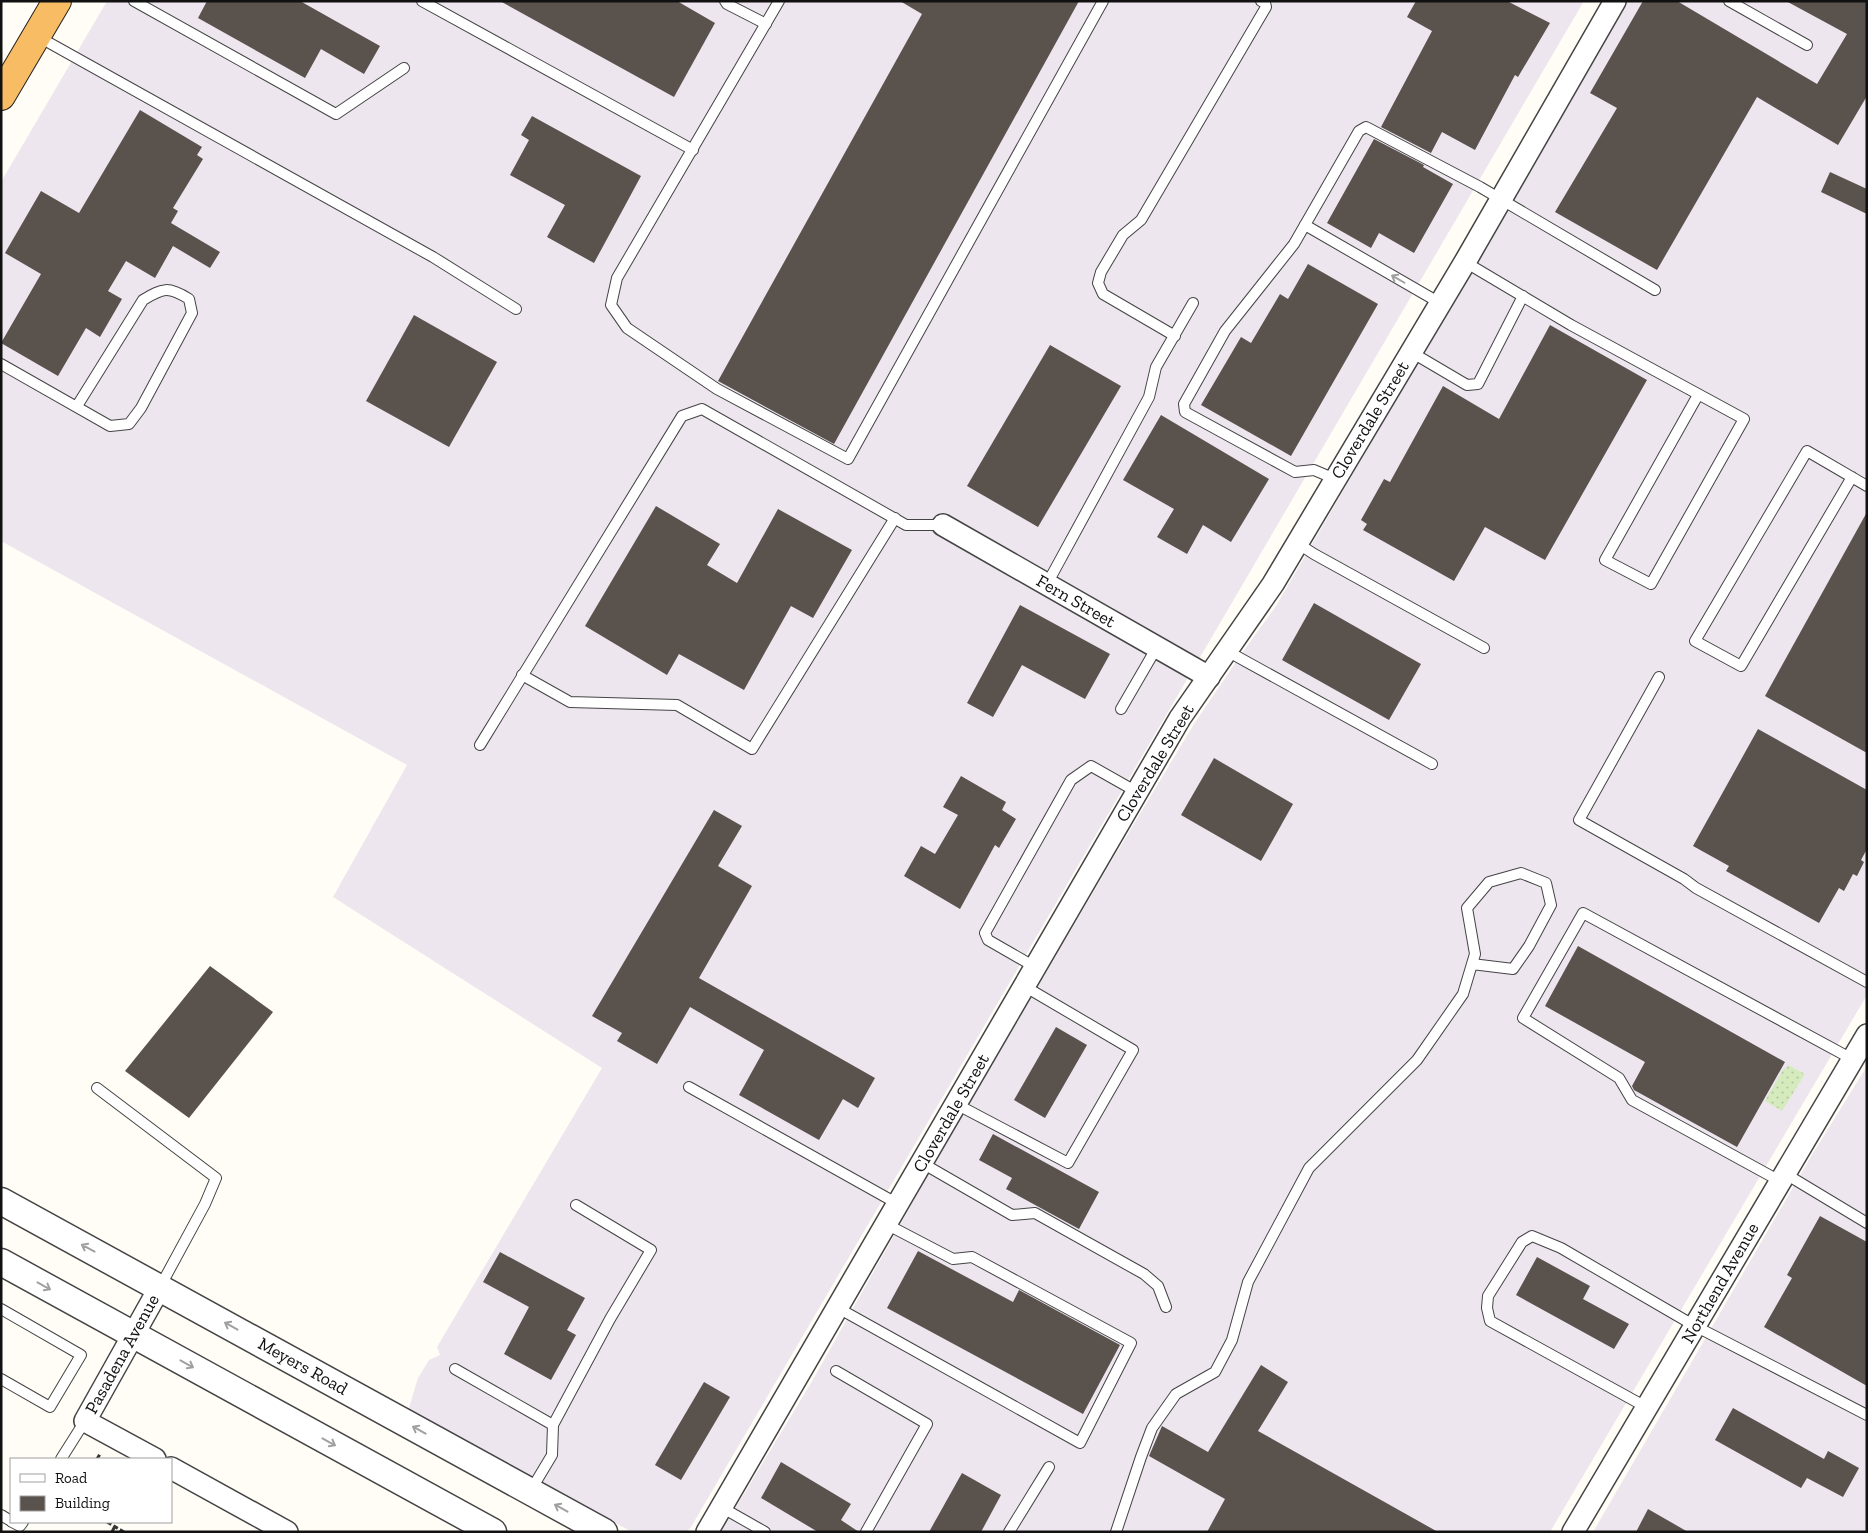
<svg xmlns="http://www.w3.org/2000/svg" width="1868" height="1533" font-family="'Zilla Slab',serif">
<defs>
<pattern id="grass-dots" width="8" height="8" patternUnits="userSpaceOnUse" patternTransform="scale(1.25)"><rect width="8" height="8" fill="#d5ebbd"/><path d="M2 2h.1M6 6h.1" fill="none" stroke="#b6c8a1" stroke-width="1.8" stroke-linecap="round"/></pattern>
</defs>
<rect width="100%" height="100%" fill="#fffdf5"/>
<g fill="#eee6ef">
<path d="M107,1H1584L691,1527L686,1532H632L408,1411L418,1378L429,1360L440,1355L437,1347L602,1068L333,897L407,765L1,541V182Z"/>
<path d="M1628,1H1867V995L1550,1532H721L811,1383L941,1152L1111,862L1194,724L1242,653L1276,606Z"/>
<path d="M1867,1066V1532H1593L1810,1158Z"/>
</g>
<path fill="url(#grass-dots)" d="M1788,1065L1805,1074L1782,1111L1765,1101L1784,1068L1786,1069Z"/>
<g fill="#5a524d">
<path d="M207,1H300L380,46L364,74L321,49L305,78L198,18Z"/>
<path d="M500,1H677L715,23L674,97Z"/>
<path d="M900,1H1079L834,444L718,381L922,14Z"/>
<path d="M1416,1H1507L1550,23L1518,77L1515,75L1475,150L1442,132L1431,153L1381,127L1432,31L1407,17Z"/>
<path d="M1643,1H1677L1817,84L1847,34L1786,1H1867V96L1838,145L1757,97L1657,270L1555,212L1617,108L1590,93Z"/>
<path d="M140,110L202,147L197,155L203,159L173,208L178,211L171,223L220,252L210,268L173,246L155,278L126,261L108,291L122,299L100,337L86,328L58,376L1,343L41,274L5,253L41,191L79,213Z"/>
<path d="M532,116L641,176L594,263L547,237L565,205L510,175L529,140L521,135Z"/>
<path d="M1374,139L1424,165L1423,167L1453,184L1414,253L1379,233L1371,248L1327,223Z"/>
<path d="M1830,172L1867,189V214L1821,192Z"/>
<path d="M1308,264L1378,304L1291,456L1201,405L1241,337L1251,343L1280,294L1288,299Z"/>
<path d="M414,315L497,362L449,447L366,401Z"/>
<path d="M1550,325L1647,380L1545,560L1485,527L1454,581L1363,530L1367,524L1361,520L1384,479L1390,482L1443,386L1499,419Z"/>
<path d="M1050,345L1121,386L1038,527L967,486Z"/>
<path d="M1161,415L1269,479L1231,542L1203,525L1187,554L1157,537L1174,509L1123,480Z"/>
<path d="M656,506L720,544L707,565L737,583L778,509L852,550L813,618L791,606L744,690L679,654L667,675L585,626Z"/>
<path d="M1867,512V753L1765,696Z"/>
<path d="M1314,603L1421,664L1389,720L1282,660Z"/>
<path d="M1020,605L1110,654L1085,699L1022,665L993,717L967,703Z"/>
<path d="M1758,729L1867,790V849L1861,860L1864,862L1857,876L1853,874L1844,891L1839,888L1819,923L1726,871L1729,866L1693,846Z"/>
<path d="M1214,758L1293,804L1261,861L1181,815Z"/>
<path d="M961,776L1006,802L1002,810L1016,819L999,848L995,845L960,909L904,876L921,846L935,854L958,815L943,807Z"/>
<path d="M714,810L742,826L718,866L752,886L699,978L875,1078L858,1108L843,1099L819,1140L739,1095L764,1050L690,1007L657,1064L617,1041L622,1033L592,1016Z"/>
<path d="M1578,946L1785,1062L1737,1147L1634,1090L1632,1086L1645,1062L1545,1006Z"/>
<path d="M210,966L273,1012L189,1118L125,1071Z"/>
<path d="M1056,1027L1087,1045L1045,1118L1014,1100Z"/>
<path d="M993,1134L1099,1192L1079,1229L1006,1189L1012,1178L979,1160Z"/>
<path d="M1820,1216L1867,1242V1386L1764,1327L1792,1278L1787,1275Z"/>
<path d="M918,1251L1013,1302L1019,1290L1120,1345L1083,1414L887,1308Z"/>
<path d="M500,1252L585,1298L567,1330L576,1335L551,1380L504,1354L529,1307L483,1282Z"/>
<path d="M1537,1257L1590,1286L1583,1299L1629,1324L1614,1349L1516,1295Z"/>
<path d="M1261,1365L1288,1382L1258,1431L1438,1532H1207L1225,1499L1149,1456L1162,1426L1208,1452Z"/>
<path d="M704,1382L730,1397L681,1480L655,1465Z"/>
<path d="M1733,1408L1824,1459L1828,1451L1859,1468L1843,1497L1807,1478L1801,1488L1715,1440Z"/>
<path d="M781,1462L851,1504L841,1520L859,1532H818L761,1498Z"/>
<path d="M962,1473L1001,1495L981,1532H929Z"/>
<path d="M1648,1509L1688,1532H1636Z"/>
</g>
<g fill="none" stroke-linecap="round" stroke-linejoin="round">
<g stroke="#444" stroke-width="12">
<g id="service">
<path d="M134,1L336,114L404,68"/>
<path d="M422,1L693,150"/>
<path d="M725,1L727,4L766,24"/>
<path d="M779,1L617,278L611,305L627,328L717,389L848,459L1103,1"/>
<path d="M1729,1L1807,45"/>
<path d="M37,36L433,257L516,309"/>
<path d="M1305,225L1440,303"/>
<path d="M1465,262L1571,325L1744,419L1651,584L1605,560L1698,395"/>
<path d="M1175,336L1103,294L1098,283L1101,272L1123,235L1141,220L1266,7L1265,3L1261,1"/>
<path d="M1411,352L1467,385L1478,384L1523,296"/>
<path d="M1,364L110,426L129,424L141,408L192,313L189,299C168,286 163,288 143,300L77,406"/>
<path d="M1852,477L1741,666L1695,641L1807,451L1867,486"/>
<path d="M1335,479L1314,470L1295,472L1185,412L1184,404L1225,331L1294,244L1359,131L1366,127L1480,187L1655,290"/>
<path d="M1297,543L1314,554L1484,648"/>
<path d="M1047,584L1149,397L1156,367L1193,303"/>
<path d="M1227,651L1432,764"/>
<path d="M522,675L570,702L677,705L752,749L895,518"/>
<path d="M1659,677L1579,820L1684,879L1696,888L1867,982"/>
<path d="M1121,709L1157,647"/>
<path d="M480,745L682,416L702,409L906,525H943"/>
<path d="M1035,967L988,940L985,933L1071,780L1091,766L1137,792"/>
<path d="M689,1087L898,1204"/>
<path d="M97,1088L216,1178L205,1204L160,1287"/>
<path d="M956,1104L1068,1163L1133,1050L1024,986"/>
<path d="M922,1163L1012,1215L1035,1213L1144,1274L1158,1286L1166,1307"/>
<path d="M1784,1173L1867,1223"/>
<path d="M1780,1181L1632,1100L1619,1078L1523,1018L1583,913L1852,1059"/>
<path d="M838,1308L1080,1443L1131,1343L972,1257L953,1259L886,1224"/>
<path d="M1,1309L81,1355L50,1407L1,1379"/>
<path d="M455,1369L553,1425"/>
<path d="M836,1371L927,1424L866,1532"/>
<path d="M1646,1407L1490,1321L1487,1308L1488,1296L1522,1242L1532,1236L1561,1248L1695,1326L1867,1415"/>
<path d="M61,1459L85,1421"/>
<path d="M531,1490L552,1455L553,1425L610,1319L651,1250L576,1205"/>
<path d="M721,1507L765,1532"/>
<path d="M1,1515L11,1521"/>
<path d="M12,1522L20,1526L23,1522"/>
<path d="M1009,1532L1049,1467"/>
<path d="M1116,1532L1141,1457L1152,1428L1176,1394L1215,1372L1232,1340L1248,1282L1309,1168L1417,1060L1463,994L1475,954L1467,908L1489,882L1521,873L1546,883L1551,905L1529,946L1513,969L1472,964"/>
</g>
</g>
<g stroke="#444" stroke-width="24">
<g id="minor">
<path d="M943,525L1209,677"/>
<path d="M155,1459L85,1421L160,1287"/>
<path d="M171,1468L287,1532"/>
<path d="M707,1532L1180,718L1273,584L1465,262L1615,1"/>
<path d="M1573,1532L1867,1035"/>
</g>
</g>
<g stroke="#444" stroke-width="29">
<g id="tertiary">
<path d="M1,1201L604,1532"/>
<path d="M1,1262L493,1532"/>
</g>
</g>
<g stroke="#222" stroke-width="30">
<path id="trunk" d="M1,96L57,1"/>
</g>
<g stroke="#333" stroke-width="3" stroke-dasharray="5 2.5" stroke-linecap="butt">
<path d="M97,1459L100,1454"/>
<path d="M107,1522L124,1532"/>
<path d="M112,1532L115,1526"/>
</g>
<use href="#service" stroke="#fff" stroke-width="10"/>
<use href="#minor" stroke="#fff" stroke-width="21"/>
<use href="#tertiary" stroke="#fff" stroke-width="26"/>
<use href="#trunk" stroke="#f7bc64" stroke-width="28"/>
</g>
<defs><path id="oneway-shaft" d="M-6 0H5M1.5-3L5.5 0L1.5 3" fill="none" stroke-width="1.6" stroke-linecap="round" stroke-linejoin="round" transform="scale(1.25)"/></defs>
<g stroke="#a0a0a0">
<use href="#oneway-shaft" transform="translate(1398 279) rotate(-150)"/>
<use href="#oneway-shaft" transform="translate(88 1248) rotate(-152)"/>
<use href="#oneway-shaft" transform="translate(44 1286) rotate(29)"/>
<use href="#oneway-shaft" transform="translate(231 1326) rotate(-151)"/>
<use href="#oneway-shaft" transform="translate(187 1364) rotate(29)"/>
<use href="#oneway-shaft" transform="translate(419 1430) rotate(-151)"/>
<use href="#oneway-shaft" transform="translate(329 1442) rotate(29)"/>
<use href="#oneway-shaft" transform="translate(561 1508) rotate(-151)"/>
</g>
<g text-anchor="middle" stroke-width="5" stroke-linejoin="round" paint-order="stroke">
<g font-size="18" fill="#111" stroke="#fff">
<text transform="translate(1370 420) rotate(-59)" y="6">Cloverdale Street</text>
<text transform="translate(1076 601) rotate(30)" y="6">Fern Street</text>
<text transform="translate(1155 763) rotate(-59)" y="6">Cloverdale Street</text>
<text transform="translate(951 1113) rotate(-60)" y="6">Cloverdale Street</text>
<text transform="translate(1720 1283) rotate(-60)" y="6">Northend Avenue</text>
<text transform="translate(122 1354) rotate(-61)" y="6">Pasadena Avenue</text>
<text transform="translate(303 1366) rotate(29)" y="6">Meyers Road</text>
</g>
</g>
<rect width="1868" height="1533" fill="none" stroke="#111111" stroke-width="5"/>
<rect x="10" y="1458" width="162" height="65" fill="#ffffff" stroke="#a0a0a0"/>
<rect x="20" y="1474" width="25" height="8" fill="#ffffff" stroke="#a0a0a0"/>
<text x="55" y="1483" font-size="15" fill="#111111">Road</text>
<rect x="20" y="1496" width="25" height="15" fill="#5a524d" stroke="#a0a0a0"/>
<text x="55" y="1508" font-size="15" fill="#111111">Building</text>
</svg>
